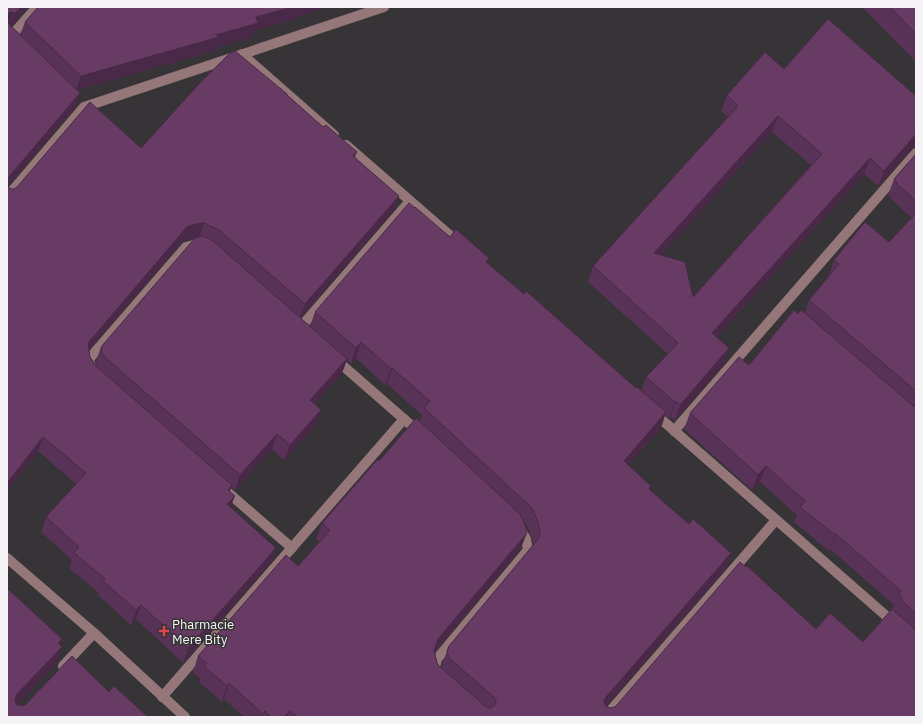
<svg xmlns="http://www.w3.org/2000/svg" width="923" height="724" font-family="'IBM Plex Sans',sans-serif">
<rect width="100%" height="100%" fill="#363436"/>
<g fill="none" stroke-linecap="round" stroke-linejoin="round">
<g stroke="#967779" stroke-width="10">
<path d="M11,36L37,7"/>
<path d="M242,54L334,135"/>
<path d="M346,145L461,245"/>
<path d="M7,197L84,107L384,7"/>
<path d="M300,328L410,201"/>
<path d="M334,358L420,433"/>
<path d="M92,370L89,359L186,247L197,244L200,245"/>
<path d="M654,413L916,642"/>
<path d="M674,431L916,153"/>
<path d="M224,489L292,548"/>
<path d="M7,558L94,633L185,717"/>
<path d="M63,666L94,633"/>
<path d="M437,673L435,667L437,659L528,550L526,539L519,526"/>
<path d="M162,697L404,419"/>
<path d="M605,717L776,520"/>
</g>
</g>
<g fill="#593357" fill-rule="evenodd">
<path d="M7,7L11,26L20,35L25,22L297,17L296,19L255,30L252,37L215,48L214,51L77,90L80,93L75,107L7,187H8L11,189H14L141,148L287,95L323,127L357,152L355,157L394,210L300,318L310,326L315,312L450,237L487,263L636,388L641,391L646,377L668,354L588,282L593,266L728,117L721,111L727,95L784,69L914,147L911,149L878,186L864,174L716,337L724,364L675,420L670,417L669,418L665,415L661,428L628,465L650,490L725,569L606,706L607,707L612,708L816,629L863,642L896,612L892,609L894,605L830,549L829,551L794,522L797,515L760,482L752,490L684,429L690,413L749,365L798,314L805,313L809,300L829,276V275L834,260L889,242L912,218L891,199V197L888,195L894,179L916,154V717H244L224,699L222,702L199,682L200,678L193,672L198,656L298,566L320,542L316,539L322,523L379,461L420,421L422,415L387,384L385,385L356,358L351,364L347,360L342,373L314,404L316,425L284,460L272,449L235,490L231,486L229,491L235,496L230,507L276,548L271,562L183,663L136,619L131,625L98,595L99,593L69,568L72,560L41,532L46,517L76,484L38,451L7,491ZM772,132L811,165L693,297L661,255ZM195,238H197L101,347L96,361L97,367L90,357L89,350L181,243L184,241ZM523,521L526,523L532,538L534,545L449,646L443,662L442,667V669L439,666L437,663L435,652L521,548Z"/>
<path d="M862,7H916V62Z"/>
</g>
<g fill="#492947">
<path d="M21,7H28L10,27H7V16L10,12Z"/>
<path d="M293,7H328L297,17L296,19L255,30L252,37L215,48L214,51L76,90L81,76L216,35L256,17Z"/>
<path d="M80,93L75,107L7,187V179Z"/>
<path d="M778,116L772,132L649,269L654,253Z"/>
<path d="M916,134V147H914L911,149L878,186L884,171Z"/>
<path d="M870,158L864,174L706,349L712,333Z"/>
<path d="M399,196L394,210L299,319L305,304Z"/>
<path d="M201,223H204L199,238H195L184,241L181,243L83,357L88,343L186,228L189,226Z"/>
<path d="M361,342L356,358L351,364L356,348Z"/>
<path d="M729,348L724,364L675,420L680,405Z"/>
<path d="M347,359L342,373L305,415L310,400Z"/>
<path d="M392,368L387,384L385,385L391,369Z"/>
<path d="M676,401L670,417L669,418L675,402Z"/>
<path d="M321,410L316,425L284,460L290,445Z"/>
<path d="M666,412L661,428L618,477L624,461Z"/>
<path d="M277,434L272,449L235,490L240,475Z"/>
<path d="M43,437L38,451L7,491V483Z"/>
<path d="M766,466L760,482L752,490L758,475Z"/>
<path d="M232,485L227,500L228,490Z"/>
<path d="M235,496L229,510L227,504Z"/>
<path d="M527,533L521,548L432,655L438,639Z"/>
<path d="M836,534L830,549L829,551L835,535Z"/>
<path d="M276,548L271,562L183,663L188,648Z"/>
<path d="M731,553L725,569L600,713L606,697Z"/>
<path d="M141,605L136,619L131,625L136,610Z"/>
<path d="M62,639L57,652L62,647L56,664L10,713L16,695Z"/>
<path d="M229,683L224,699L222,702L227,686Z"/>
<path d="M290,711L287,717H284Z"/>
</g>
<g fill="#683b65" stroke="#492947" fill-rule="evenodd">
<path d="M7,7H21L15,13L10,12L7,16Z"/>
<path d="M38,7H293L256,17L258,23L216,35L219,37L81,76L25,22Z"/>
<path d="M890,7H916V34Z"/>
<path d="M828,19L916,96V134L884,171L870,158L712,333L729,348L680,405L676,401L675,402L646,377L678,343L593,266L738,106L727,95L765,52L784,69ZM778,116L822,154L693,297L685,262L654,253Z"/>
<path d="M7,22L80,93L7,179Z"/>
<path d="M235,51L287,94V95L323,127L326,125L357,152L353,156L399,196L305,304L219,230L204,223H201L189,226L186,228L88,343L90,357L97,367L232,485L228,490L235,496L227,504L276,548L188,648L141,605L136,610L103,581L105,579L74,553L79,547L46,517L86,473L43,437L7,483V186L8,187L11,189H14L17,187L90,102L141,148L198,85L230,53Z"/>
<path d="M916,154V201L896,183L897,182L894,179Z"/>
<path d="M409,203L415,208V207L450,237L456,229L489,258L486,262L524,294L526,291L636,388L637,387L666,412L624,461L651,486L649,489L689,524L693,519L731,553L606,697L604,700V703L607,707L612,708L616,706L740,562L746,567L747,566L816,629L830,613L863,642L892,609L916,630V717H297L290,711L284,717H271L265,711L263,714L229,683L227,686L204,666L207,663L198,656L286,555L298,566L330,530L322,523L377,460L379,461L416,418L520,514L525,525L527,533L438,639L434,650L437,663L439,666L485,706L488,708H491L494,706L496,703V700L494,697L449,658L447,651L449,646L539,538L540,534L538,522L532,508L424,408L430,401L392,368L391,369L361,342L356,348L315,312Z"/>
<path d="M916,213V391L809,300L839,264L834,260L865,222L889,242Z"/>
<path d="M202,236L212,240L347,359L310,400L321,410L290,445L277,434L240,475L106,358L102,353L101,347L195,238Z"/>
<path d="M794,310L798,314L801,310L916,408V613L901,600L903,598L898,593L901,591L836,534L835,535L800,507L805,501L766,466L758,475L690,413L739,357L749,365Z"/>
<path d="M7,588L62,639L58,643L62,647L16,695L15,701L17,705L23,706L26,704L72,656L109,692L114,686L148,717H7Z"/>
</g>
<path fill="#e0444e" stroke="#363436" stroke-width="1.5" d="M162 625h4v4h4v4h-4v4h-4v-4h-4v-4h4z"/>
<g text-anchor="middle" stroke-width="3" stroke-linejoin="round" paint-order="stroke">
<g font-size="13" fill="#f5f3f5" stroke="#363436" text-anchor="start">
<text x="172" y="629">Pharmacie<tspan x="172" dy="15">Mere Bity</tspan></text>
</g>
</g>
<rect width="923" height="724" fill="none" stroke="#f5f3f5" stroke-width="16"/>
</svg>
